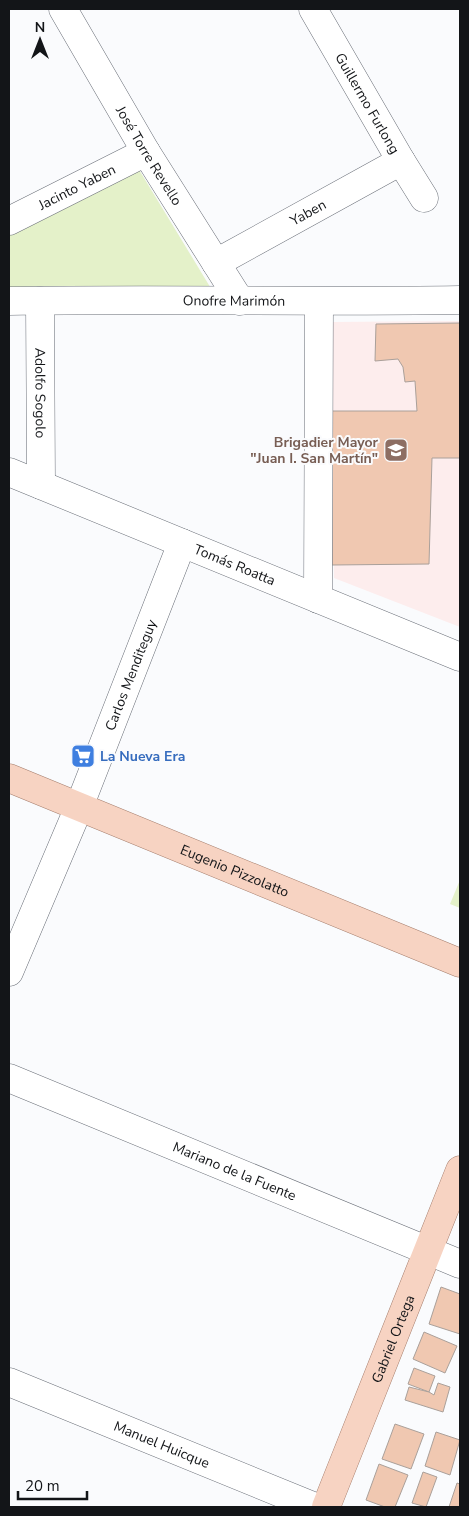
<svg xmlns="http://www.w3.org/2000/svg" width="469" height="1516" font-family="'Nunito Sans',sans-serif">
<rect width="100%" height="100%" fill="#fafbfd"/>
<path fill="#fdeded" d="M460,321V627L334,578L331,322Z"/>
<g fill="#e4f1c9">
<path d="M138,168L218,300L9,301V230Z"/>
<path d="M460,880V908L450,904Z"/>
</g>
<g fill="#f0c8b1" stroke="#aaa09a">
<path d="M460,323V458H432L429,564L332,565V411H417L415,381L405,382L403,367L398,359L375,361L376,324Z"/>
<path d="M441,1287L460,1294V1334L429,1324Z"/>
<path d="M424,1332L457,1346L445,1373L413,1359Z"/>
<path d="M414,1368L435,1376L429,1392L408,1384Z"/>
<path d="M438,1383L450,1387L443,1412L405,1400L409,1387L429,1392L434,1395Z"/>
<path d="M395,1424L424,1434L411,1469L382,1459Z"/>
<path d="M436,1432L460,1440L450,1475L425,1466Z"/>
<path d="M379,1464L408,1475L395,1507H385L366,1500Z"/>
<path d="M423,1472L437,1477L426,1507L412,1503Z"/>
<path d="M457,1483L460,1484V1507H449Z"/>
</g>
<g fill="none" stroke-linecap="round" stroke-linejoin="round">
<g stroke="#6a6f78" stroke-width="29">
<g id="minor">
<path id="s1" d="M63,9L146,152L240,301"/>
<path id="s2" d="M313,9L401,161L424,198"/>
<path id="s3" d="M9,221L146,152"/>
<path id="s4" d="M216,263L401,161"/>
<path id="s5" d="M9,301C159,299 310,302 460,300"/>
<path id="s6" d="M40,301L41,485"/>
<path id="s7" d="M9,472L460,657"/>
<path d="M318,599L319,302"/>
<path id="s8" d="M9,972L79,807L182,543"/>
<path id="s9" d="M9,1078L460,1264"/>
<path id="s10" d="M9,1382L315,1507"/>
</g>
</g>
<g stroke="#a47d6c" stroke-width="29">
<g id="major">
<path id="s11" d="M9,778L460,963"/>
<path id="s12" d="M326,1507L460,1170"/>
</g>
</g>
<use href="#minor" stroke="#fff" stroke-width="28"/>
<use href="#major" stroke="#f7d3c2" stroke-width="28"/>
</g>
<defs>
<g id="school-square" transform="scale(1.25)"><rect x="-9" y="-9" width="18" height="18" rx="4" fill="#8d6e63" stroke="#fafbfd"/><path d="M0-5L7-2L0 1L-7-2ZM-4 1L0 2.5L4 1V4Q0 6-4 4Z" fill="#fff"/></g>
<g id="supermarket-square" transform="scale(1.25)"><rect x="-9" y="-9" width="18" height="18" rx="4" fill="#3f7fe0" stroke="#fafbfd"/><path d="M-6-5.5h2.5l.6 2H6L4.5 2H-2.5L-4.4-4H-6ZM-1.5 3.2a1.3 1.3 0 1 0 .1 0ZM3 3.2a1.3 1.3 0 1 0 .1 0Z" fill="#fff"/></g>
</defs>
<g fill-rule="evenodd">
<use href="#school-square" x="396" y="450"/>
<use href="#supermarket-square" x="83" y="756"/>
</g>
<g text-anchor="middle" stroke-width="4" stroke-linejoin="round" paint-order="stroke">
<g font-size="14" fill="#131518" stroke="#fafbfd">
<text dy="5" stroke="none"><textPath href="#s2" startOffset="109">Guillermo Furlong</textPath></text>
<text dy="5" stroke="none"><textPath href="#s1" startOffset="170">José Torre Revello</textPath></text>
<text dy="5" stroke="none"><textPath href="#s3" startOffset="76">Jacinto Yaben</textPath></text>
<text dy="5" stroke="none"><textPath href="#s4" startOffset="105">Yaben</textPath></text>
<text dy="5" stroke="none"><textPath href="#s5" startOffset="225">Onofre Marimón</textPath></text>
<text dy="5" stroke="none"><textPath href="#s6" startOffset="92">Adolfo Sogolo</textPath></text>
<text dy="5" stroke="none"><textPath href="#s7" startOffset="244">Tomás Roatta</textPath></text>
<text dy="5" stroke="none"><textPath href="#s8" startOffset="321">Carlos Menditeguy</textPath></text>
<text dy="5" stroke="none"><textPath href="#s11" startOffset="244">Eugenio Pizzolatto</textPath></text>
<text dy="5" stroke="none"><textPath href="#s9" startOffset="244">Mariano de la Fuente</textPath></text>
<text dy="5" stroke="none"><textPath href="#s12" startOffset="181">Gabriel Ortega</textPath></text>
<text dy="5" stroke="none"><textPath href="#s10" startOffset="165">Manuel Huicque</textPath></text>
</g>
<g font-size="14" font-weight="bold" fill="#785e54" stroke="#fafbfd" text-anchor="end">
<text x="378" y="447">Brigadier Mayor<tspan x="378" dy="16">"Juan I. San Martín"</tspan></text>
</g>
<g font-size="14" font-weight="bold" fill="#366cbe" stroke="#fafbfd" text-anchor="start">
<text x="100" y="761">La Nueva Era</text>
</g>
</g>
<rect width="469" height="1516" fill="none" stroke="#131518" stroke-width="20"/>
<g transform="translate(40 40)" stroke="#fafbfd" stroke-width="4" paint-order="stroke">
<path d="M0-4L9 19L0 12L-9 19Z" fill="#131518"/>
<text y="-8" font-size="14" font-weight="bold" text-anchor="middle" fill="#131518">N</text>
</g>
<path d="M18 1491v8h69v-8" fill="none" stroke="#131518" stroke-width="2.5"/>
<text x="25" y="1491" font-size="15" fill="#131518" stroke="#fafbfd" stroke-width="4" paint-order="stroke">20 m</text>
</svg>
